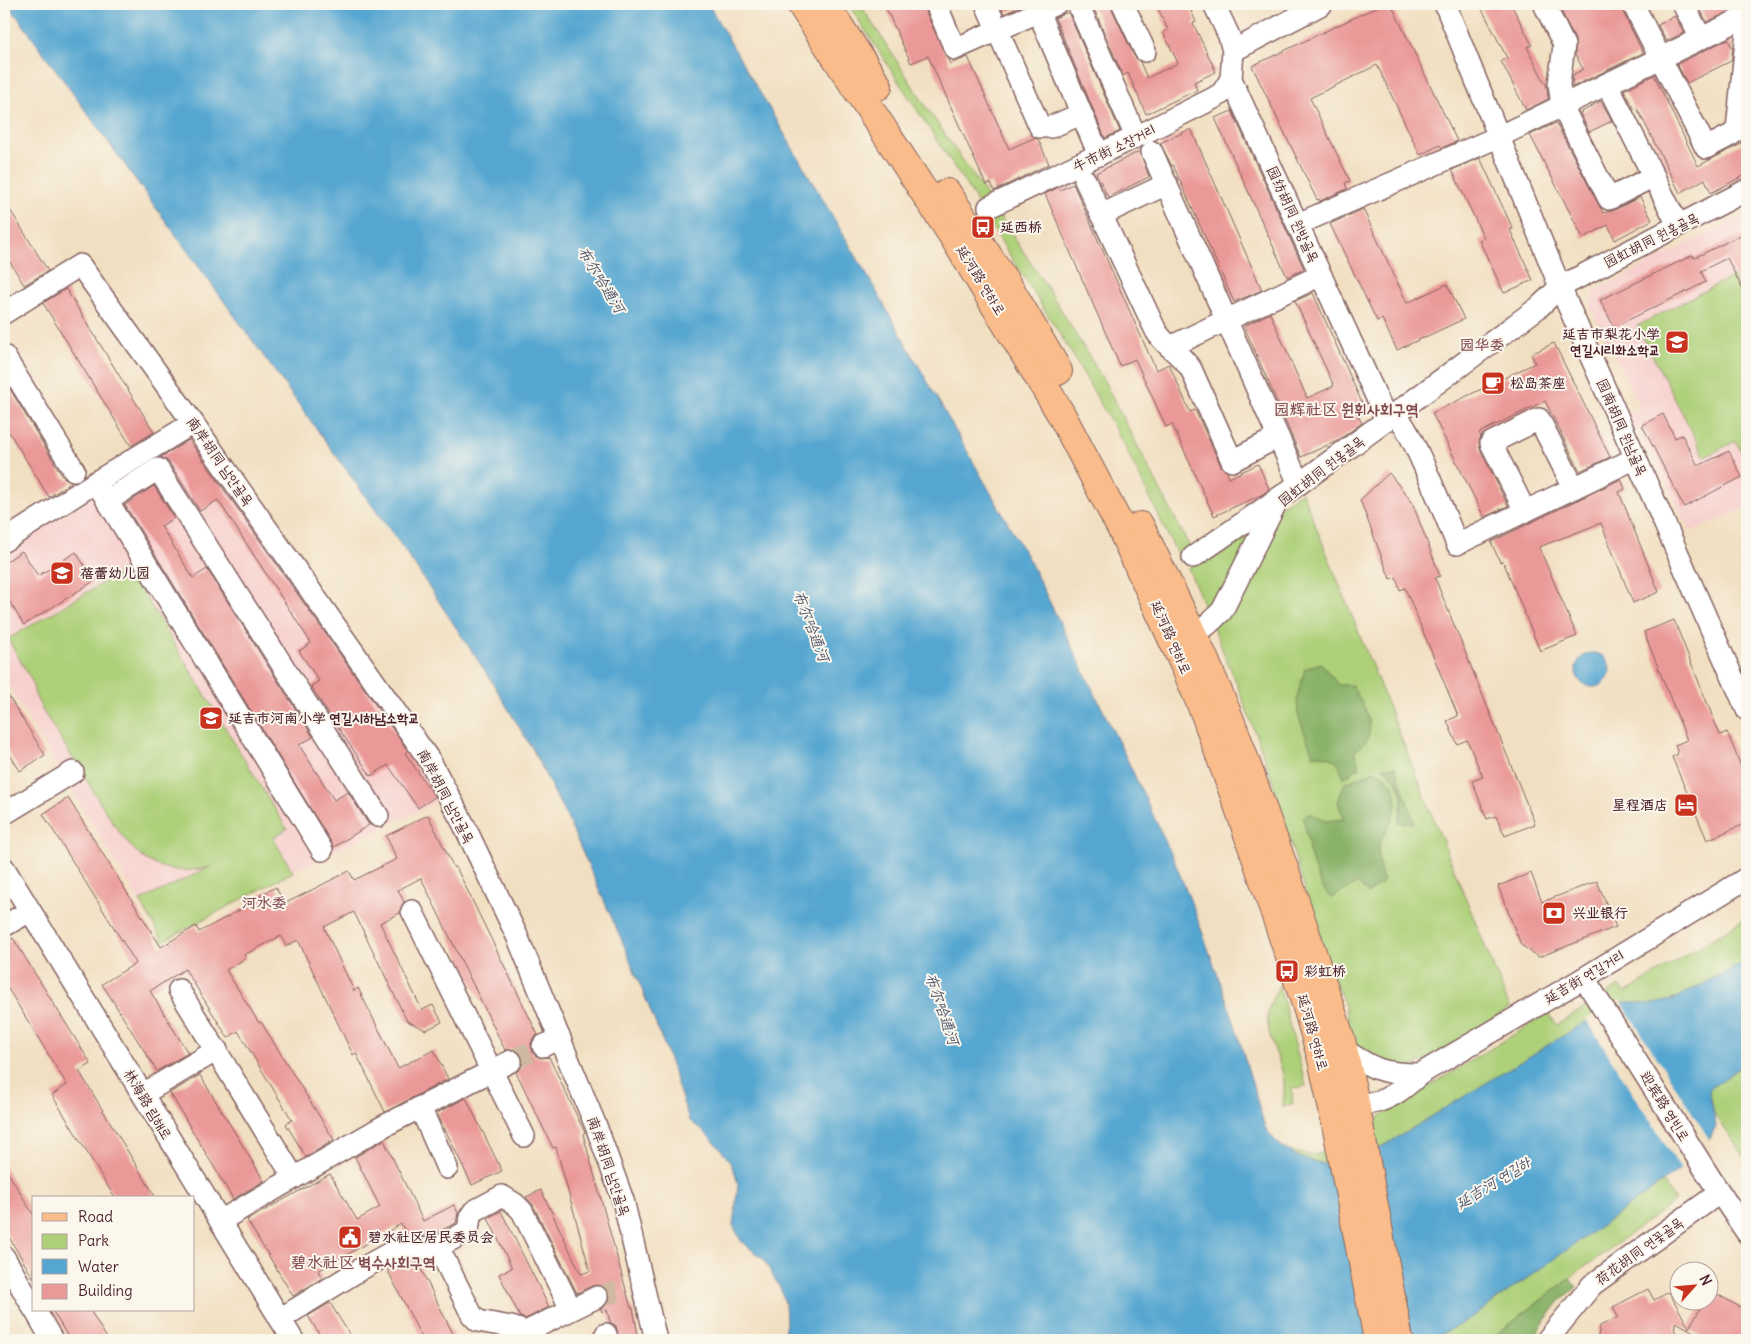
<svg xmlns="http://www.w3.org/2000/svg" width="1751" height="1344" font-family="Delius,'LXGW WenKai TC','Poor Story',sans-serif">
<rect width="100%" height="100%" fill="#fbf7ec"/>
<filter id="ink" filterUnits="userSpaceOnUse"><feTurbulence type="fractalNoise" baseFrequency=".02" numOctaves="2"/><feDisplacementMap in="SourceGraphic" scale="10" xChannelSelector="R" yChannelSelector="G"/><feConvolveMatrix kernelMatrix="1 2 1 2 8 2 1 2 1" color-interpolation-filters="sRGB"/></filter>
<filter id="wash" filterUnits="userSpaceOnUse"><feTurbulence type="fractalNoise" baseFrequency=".0096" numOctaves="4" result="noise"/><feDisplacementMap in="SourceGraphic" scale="20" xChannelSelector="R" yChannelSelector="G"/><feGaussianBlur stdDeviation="1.12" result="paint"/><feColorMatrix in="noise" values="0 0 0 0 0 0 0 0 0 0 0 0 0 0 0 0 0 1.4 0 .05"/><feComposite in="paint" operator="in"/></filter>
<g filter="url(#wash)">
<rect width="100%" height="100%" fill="#f1dfc1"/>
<g fill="#f7d0cd">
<path d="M1747,213V507L1691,532L1638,429L1634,431L1627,416L1641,409L1590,307L1595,291Z"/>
<path d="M197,429L443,799L293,872L163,941L4,679V553Z"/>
</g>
<g fill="#add079" stroke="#7c7852">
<path d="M848,4H860L929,111L988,197L979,205Z"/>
<path d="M997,212L1052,295L1104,381L1192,551L1179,558L1124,445L1071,352L987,219Z"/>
<path d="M1733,276L1747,303V463L1736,441L1705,457L1637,326Z"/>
<path d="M1302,492L1510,1008L1425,1061L1411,1067L1401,1068L1364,1053L1352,1037L1344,1003L1325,958L1269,770L1236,682L1188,568Z"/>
<path d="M128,568L287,829L273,838L293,872L163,941L140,901L210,867C143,883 124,840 93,791C77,765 61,739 44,713L35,695L32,681L8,639Z"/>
<path d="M1747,917V961L1672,1000L1653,1004L1618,1003L1390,1142C1349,1163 1331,1173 1287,1151L1312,1155L1349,1148L1371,1136L1379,1117L1549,1013L1557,1025L1619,986L1625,993Z"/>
<path d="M1279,985L1306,1086L1292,1089L1293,1105L1283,1106C1284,1095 1285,1085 1283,1075C1279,1055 1265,1034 1268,1014C1269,1004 1275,994 1279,985Z"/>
<path d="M1747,1063V1155L1744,1157L1714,1113L1709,1089Z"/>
<path d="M1663,1182L1675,1201L1570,1278L1489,1340H1429L1465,1322Z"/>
</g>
<g fill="#8ab269" stroke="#6a684a">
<path d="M1321,663L1338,685H1352C1360,700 1377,723 1366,741C1363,745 1358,748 1355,752L1360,767L1344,778C1338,760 1333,755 1313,755L1298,715L1297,697L1305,669Z"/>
<path d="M1383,767H1395L1415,823L1398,822C1405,798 1404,784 1383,767Z"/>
<path d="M1375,771C1398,780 1401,800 1391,822C1388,829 1382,835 1380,843C1376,856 1379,868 1384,881L1368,894L1358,883L1331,898C1317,884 1314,866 1308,848L1309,843L1303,818L1310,813L1325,821L1344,819L1338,802L1345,783Z"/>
<path d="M1570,1278L1577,1287L1559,1302L1531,1340H1489Z"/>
</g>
<g fill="#55a6d0" stroke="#50627e">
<path d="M8,4H708L866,273L1030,562L1126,757L1174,860L1195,912L1233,1018L1265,1127C1283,1157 1321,1171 1355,1160C1367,1155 1379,1148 1390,1142L1618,1002L1653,1004L1672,1000L1747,961V1063L1709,1089L1716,1126L1703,1151L1663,1182L1465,1322L1429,1340H783L786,1322L785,1303L781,1290L764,1260L741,1241L733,1225L738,1185L735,1173L729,1160L717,1145L704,1132L689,1120L665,1047L626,950L568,820L533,750L489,677L403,548Z"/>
<circle cx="1593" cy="670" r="17"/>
</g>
<path fill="#f1dfc1" d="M1617,1000H1620L1711,1142L1705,1153L1682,1171L1586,1019Z"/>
<g id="blocks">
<g fill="#ea9998">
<path d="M884,4H922L950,64L968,57L1009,149L1034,138L1038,139L1049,164L994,191L991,183L986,185L928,56L911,63Z"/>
<path d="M1000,4H1023V5L1004,14Z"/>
<path d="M1092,4H1111L1112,9L1134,56L1140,62L1147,78L1178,63L1163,32L1168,30L1156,4H1188L1196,22L1193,23L1216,72L1194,82L1197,90L1146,114L1128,73L1123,76Z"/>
<path d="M1383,4H1391L1457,141L1442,148L1440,145L1420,155L1377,65L1310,98L1350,181L1345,183L1347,189L1320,201L1319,199L1317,200L1252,66Z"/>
<path d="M1492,4H1511L1532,45L1527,47L1547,87L1548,99L1526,110L1501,61L1507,58L1482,9Z"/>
<path d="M1558,4H1619L1643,53L1572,87L1573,75L1583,69L1575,54V40Z"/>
<path d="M1699,4H1746L1707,22L1698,5Z"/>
<path d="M1068,12L1120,131L1105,138L1055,18Z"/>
<path d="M1675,16L1684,33L1666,41L1658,25Z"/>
<path d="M1728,39L1733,49L1731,61L1687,83L1677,64Z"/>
<path d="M1654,75L1698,166L1747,141V174L1711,193L1705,179L1680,193L1637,108L1634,109L1624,90Z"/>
<path d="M1601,101L1612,121L1589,132L1580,113Z"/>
<path d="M1232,111L1304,269L1287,277L1215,118Z"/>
<path d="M1556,123L1603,213L1615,210L1640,197L1652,220L1615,240L1608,225L1583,238L1530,135Z"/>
<path d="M1191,129L1262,290L1234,302L1173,165L1172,166L1160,143Z"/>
<path d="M1140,151L1149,177L1108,197L1096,173Z"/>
<path d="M1480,158L1513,229L1510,230L1533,280L1504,293L1479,240L1484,238L1452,170Z"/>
<path d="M1073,184L1156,370L1169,364L1190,412L1195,410L1221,466L1227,472L1229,478L1258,464L1269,489L1263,494L1214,516L1172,424L1166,427L1135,359L1120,366L1045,194L1059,187L1060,190Z"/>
<path d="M4,200L48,271L24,285L4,252Z"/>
<path d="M1363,209L1407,303L1447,284L1464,319L1397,350L1382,319L1377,321L1330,224Z"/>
<path d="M1747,232V298L1727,258L1701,271L1706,282L1614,327L1600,300L1693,255L1694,258Z"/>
<path d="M66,289L154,432L131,446L43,303Z"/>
<path d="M1313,293L1366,412L1358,416L1362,423L1337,441L1301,457L1244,326L1270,313L1307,398L1334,386L1295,301Z"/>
<path d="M1554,343L1610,457L1580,471L1545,401L1479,433L1481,436L1479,442L1480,449L1508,506L1484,517L1432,413L1535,363L1531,354Z"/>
<path d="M4,379L63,477L72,482L49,497L4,424Z"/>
<path d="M1663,414L1675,438L1682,435L1698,466L1729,451L1742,477L1684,507L1642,425Z"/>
<path d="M189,440L408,751L405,753L435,797L418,808L388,765L371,776L335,723H334L311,686L319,681L299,651L311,643L218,500L200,511L169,462L161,457Z"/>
<path d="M1389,473L1412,502L1440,576L1435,578L1535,824L1505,836L1496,816L1487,819L1472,781L1483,777L1467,740L1457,744L1447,721L1458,716L1405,588L1400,590L1396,577L1390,579L1360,500Z"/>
<path d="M1621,479L1625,489L1619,492L1659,592L1633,603L1601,523L1539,547L1577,636L1540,651L1503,561L1500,562L1491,542Z"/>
<path d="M154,486L174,518L161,526L193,578L207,569L313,737L299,745L334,800L348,792L369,825L334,847L125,505Z"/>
<path d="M22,551L38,576L76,552L94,581L24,625L4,593V563Z"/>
<path d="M1674,620L1720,735L1727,732L1747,781V823L1707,840L1672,757L1678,754L1675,745L1687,740L1644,632Z"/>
<path d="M4,689L45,755L20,771L4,745Z"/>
<path d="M68,798L161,947L196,926L199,932L262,898L260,895L276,887L284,904L349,871L354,880L397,859L386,836L428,815L454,868L456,867L538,1035L533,1038L531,1044L532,1052L536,1056L541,1058L549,1057L584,1131L585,1132L583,1134L631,1308H633L639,1340H619L616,1326L610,1322L607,1310L602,1312L601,1309L607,1304L609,1298L608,1292L604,1287L598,1285L592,1286L577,1293L533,1205L526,1197L541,1190L581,1274L590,1271L556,1147L553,1148L516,1072L522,1067L523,1061L522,1056L517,1050L511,1049L505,1050L421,878L398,890L404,902L400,910V913L380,923L422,1010L433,1005L442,1022L426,1030L407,1021L354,912L324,927L354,991L358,988L398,1068L434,1050L448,1079L385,1112L356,1053L353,1055L298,940L286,946L281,936L244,955L246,958L226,970L259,1023L261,1022L334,1140L306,1157L286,1124L292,1120L238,1031L228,1038L185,969L150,991L188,1053L157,1071L102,984L136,963L43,814Z"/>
<path d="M1531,873L1542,902L1597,881L1616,927L1539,957L1521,945L1498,886Z"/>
<path d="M13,938L91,1064L79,1071L156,1198H115L52,1095L67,1085L4,982V944Z"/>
<path d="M200,1075L264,1181L233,1199L170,1093Z"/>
<path d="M466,1098L502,1171L472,1185L437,1113Z"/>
<path d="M384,1140L423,1221L454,1205L458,1213L456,1223L429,1236H408L401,1224L318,1271L322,1278L293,1296L247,1220L330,1174L357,1220L380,1207L355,1157Z"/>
<path d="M4,1166L34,1216V1279L4,1229Z"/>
<path d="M501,1211L549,1307L525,1319L520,1317L499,1274L512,1268L488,1218Z"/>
<path d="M404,1261H417L456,1340H423L387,1269Z"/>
<path d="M1648,1289L1654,1300L1669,1292L1689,1328L1704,1302H1708V1293L1710,1290L1747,1311V1340H1708L1676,1322L1675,1340H1597L1600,1326L1618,1317L1613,1307Z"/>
<path d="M330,1303L353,1340H323L308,1316Z"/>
<path d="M52,1310H90L108,1340H70Z"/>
</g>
</g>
</g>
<g filter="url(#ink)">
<use href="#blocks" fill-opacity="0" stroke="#846260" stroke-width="1"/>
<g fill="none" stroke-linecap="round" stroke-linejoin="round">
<g stroke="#d0b9a3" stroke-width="21" stroke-dasharray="21 11" stroke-linecap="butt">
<path d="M511,1061L543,1046"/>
<path d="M597,1297L626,1289"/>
</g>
<g stroke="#846260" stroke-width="24">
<g id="minor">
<path d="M936,4L955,49L1056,4"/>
<path d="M986,4L1040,127H1051L1081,114"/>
<path d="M1035,4L1099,155"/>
<path d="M1078,4L1136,137"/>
<path d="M1123,4L1145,51"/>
<path d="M1214,4L1229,36L1233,51L1231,79L1387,420"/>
<path d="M1445,4L1560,287L1747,710"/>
<path d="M1633,4L1706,148L1731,135L1737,130L1747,30"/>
<path d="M1683,4L1701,38"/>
<path d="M1545,6L1564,45L1559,84L1562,106L1609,199L1654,176"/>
<path d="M1233,51L1322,4"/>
<path d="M1607,84L1678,225"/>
<path d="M1152,152L1299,484"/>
<path d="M1085,180L1156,331C1165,346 1181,354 1191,369L1232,461L1278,437"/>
<path d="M989,207L1144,133L1214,98L1222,93L1231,79"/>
<path d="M1101,215L1167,184"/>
<path d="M1298,224L1500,136L1747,16"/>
<path d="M4,313L80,265L193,423L430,761L463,823L517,936L596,1126L623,1200L656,1340"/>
<path d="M1170,347L1321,275"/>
<path d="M4,356L74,470"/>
<path d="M1395,414C1409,423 1448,523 1457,544L1636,458"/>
<path d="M96,482L322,850"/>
<path d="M107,501L158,469L378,816"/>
<path d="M1525,511L1491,443L1539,419L1574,488"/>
<path d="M4,541L96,482L193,423"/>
<path d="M1193,557C1311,478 1425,392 1539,307L1560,287L1747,190"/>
<path d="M1192,633L1207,625L1222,611L1277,501"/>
<path d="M4,814L73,772"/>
<path d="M4,868L293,1340"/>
<path d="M412,911L524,1136"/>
<path d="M4,926L30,911"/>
<path d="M1584,978L1714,1184L1747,1233"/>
<path d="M179,990L294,1178"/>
<path d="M543,1046L560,1038"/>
<path d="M1343,1049C1374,1070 1383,1074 1420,1074"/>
<path d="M143,1094L217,1050"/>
<path d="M1340,1104C1352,1103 1365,1105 1376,1102C1393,1098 1408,1085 1420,1074L1584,978L1747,878"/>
<path d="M420,1107L447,1168"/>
<path d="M220,1221L380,1128L511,1061"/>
<path d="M438,1247L472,1315L478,1321L511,1327L526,1332L597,1297"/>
<path d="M4,1257L34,1309"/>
<path d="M35,1310L52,1340"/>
<path d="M280,1319L361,1269L399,1248L431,1249L438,1247L464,1233L468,1230L470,1217L474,1211L502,1196L515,1204L522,1211L571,1309"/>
<path d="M606,1334L607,1340"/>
<path d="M1547,1340L1592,1285L1719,1193"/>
</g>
</g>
<g stroke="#846260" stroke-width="30">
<g id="major">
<path d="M801,4L951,233L1061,414L1120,526L1187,671L1205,714L1239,808L1307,1007L1322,1059L1335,1119L1378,1340"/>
<path d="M825,4L878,86"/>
<path d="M947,193L1013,294L1058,371"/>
<path d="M1140,526L1203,656L1234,730L1285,871L1341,1040L1355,1103L1399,1340"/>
</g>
</g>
<use href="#minor" stroke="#fff" stroke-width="21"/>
<use href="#major" stroke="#f9bc8a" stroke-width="28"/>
</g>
</g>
<defs>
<g id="bus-square" transform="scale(1.25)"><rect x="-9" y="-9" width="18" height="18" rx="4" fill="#c8321e" stroke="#fbf7ec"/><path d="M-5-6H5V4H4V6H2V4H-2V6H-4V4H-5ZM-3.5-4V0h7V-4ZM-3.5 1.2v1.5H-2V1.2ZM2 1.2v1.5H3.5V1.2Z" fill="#fff"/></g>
<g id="school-square" transform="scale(1.25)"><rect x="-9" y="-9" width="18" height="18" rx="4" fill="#c8321e" stroke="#fbf7ec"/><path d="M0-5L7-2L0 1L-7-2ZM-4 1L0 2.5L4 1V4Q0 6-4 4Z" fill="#fff"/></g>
<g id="cafe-square" transform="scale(1.25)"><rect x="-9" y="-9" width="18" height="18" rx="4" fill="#c8321e" stroke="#fbf7ec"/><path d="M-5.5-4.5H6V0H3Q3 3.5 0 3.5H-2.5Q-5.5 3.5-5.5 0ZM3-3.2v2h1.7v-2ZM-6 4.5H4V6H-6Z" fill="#fff"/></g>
<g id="hotel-square" transform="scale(1.25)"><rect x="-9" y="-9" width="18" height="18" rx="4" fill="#c8321e" stroke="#fbf7ec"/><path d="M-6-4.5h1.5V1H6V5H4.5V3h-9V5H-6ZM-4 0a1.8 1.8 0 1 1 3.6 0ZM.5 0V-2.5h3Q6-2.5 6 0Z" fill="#fff"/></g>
<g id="bank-square" transform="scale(1.25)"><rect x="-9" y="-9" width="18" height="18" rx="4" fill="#c8321e" stroke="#fbf7ec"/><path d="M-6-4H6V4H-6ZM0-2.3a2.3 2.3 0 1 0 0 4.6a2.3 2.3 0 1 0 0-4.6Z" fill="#fff"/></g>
<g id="civic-square" transform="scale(1.25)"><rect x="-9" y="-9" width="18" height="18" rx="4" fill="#c8321e" stroke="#fbf7ec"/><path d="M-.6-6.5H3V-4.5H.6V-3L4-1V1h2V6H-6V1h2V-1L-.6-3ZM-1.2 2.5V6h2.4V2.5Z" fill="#fff"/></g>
</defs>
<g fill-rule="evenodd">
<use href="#bus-square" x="983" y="227"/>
<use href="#school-square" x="1677" y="342"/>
<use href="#cafe-square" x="1493" y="383"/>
<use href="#school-square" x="62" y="573"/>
<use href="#school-square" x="211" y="718"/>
<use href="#hotel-square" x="1686" y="805"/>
<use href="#bank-square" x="1554" y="913"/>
<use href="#bus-square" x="1287" y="971"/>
<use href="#civic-square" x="350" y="1237"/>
</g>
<g text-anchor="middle" stroke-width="4" stroke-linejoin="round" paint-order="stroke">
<g font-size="14" fill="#4a1f2b" stroke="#fbf7ec">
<text transform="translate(1114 148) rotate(-26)" y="5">牛市街 소장거리</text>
<text transform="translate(1293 214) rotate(65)" y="5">园纺胡同 원방골목</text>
<text transform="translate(1651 240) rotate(-27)" y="5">园虹胡同 원홍골목</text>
<text transform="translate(981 280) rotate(58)" y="5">延河路 연하로</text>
<text transform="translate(1622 427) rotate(66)" y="5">园南胡同 원남골목</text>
<text transform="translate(220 461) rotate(55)" y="5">南岸胡同 남안골목</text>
<text transform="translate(1321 471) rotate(-38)" y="5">园虹胡同 원홍골목</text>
<text transform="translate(1171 637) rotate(66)" y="5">延河路 연하로</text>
<text transform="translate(446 796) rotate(62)" y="5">南岸胡同 남안골목</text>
<text transform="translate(1584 977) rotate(-31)" y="5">延吉街 연길거리</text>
<text transform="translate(1313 1032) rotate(74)" y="5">延河路 연하로</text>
<text transform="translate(148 1104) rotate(59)" y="5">林海路 림해로</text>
<text transform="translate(1665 1106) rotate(58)" y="5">迎宾路 영빈로</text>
<text transform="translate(609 1166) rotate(71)" y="5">南岸胡同 남안골목</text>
<text transform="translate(1639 1251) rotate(-36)" y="5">荷花胡同 연꽃골목</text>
</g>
<g font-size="14" font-weight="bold" fill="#4a1f2b" stroke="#fbf7ec" text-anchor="start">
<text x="1000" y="232">延西桥</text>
<text x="1660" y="339" text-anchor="end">延吉市梨花小学<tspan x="1660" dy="16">연길시리화소학교</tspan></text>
<text x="1510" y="388">松岛茶座</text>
<text x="80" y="578">蓓蕾幼儿园</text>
<text x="228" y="723">延吉市河南小学 연길시하남소학교</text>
<text x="1668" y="810" text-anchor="end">星程酒店</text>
<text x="1572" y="918">兴业银行</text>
<text x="1304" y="976">彩虹桥</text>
<text x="368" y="1242">碧水社区居民委员会</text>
</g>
<g font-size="15" font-style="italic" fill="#4e556d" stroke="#fbf7ec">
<text transform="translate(601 280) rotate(58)" y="5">布尔哈通河</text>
<text transform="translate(811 626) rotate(69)" y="5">布尔哈通河</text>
<text transform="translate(942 1009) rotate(71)" y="5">布尔哈通河</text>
<text transform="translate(1493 1183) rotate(-32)" y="5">延吉河 연길하</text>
</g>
<g font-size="15" font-weight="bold" fill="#824a51" stroke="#fbf7ec">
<text x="1482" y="350">园华委</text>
<text x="264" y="908">河水委</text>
</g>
<g font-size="16" font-weight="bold" fill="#824a51" stroke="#fbf7ec">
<text x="1346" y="415">园辉社区 원휘사회구역</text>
<text x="363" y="1268">碧水社区 벽수사회구역</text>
</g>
</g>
<rect width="1751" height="1344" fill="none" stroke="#fbf7ec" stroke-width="20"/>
<rect x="32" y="1196" width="162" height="115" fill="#fbf7ec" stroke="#b4a19f"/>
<rect x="42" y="1213" width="25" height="8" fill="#f9bc8a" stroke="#b4a19f"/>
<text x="78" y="1222" font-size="15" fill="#4a1f2b">Road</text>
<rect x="42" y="1234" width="25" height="15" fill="#add079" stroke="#b4a19f"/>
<text x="78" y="1246" font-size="15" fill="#4a1f2b">Park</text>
<rect x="42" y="1259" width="25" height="15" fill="#55a6d0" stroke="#b4a19f"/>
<text x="78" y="1272" font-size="15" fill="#4a1f2b">Water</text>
<rect x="42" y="1284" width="25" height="15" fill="#ea9998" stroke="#b4a19f"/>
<text x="78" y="1296" font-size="15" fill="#4a1f2b">Building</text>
<g transform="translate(1694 1286) rotate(63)"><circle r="24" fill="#fbf7ec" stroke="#b4a19f"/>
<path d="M0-4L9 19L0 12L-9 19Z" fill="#c8321e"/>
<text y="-8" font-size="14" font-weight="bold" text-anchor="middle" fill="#4a1f2b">N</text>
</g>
</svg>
